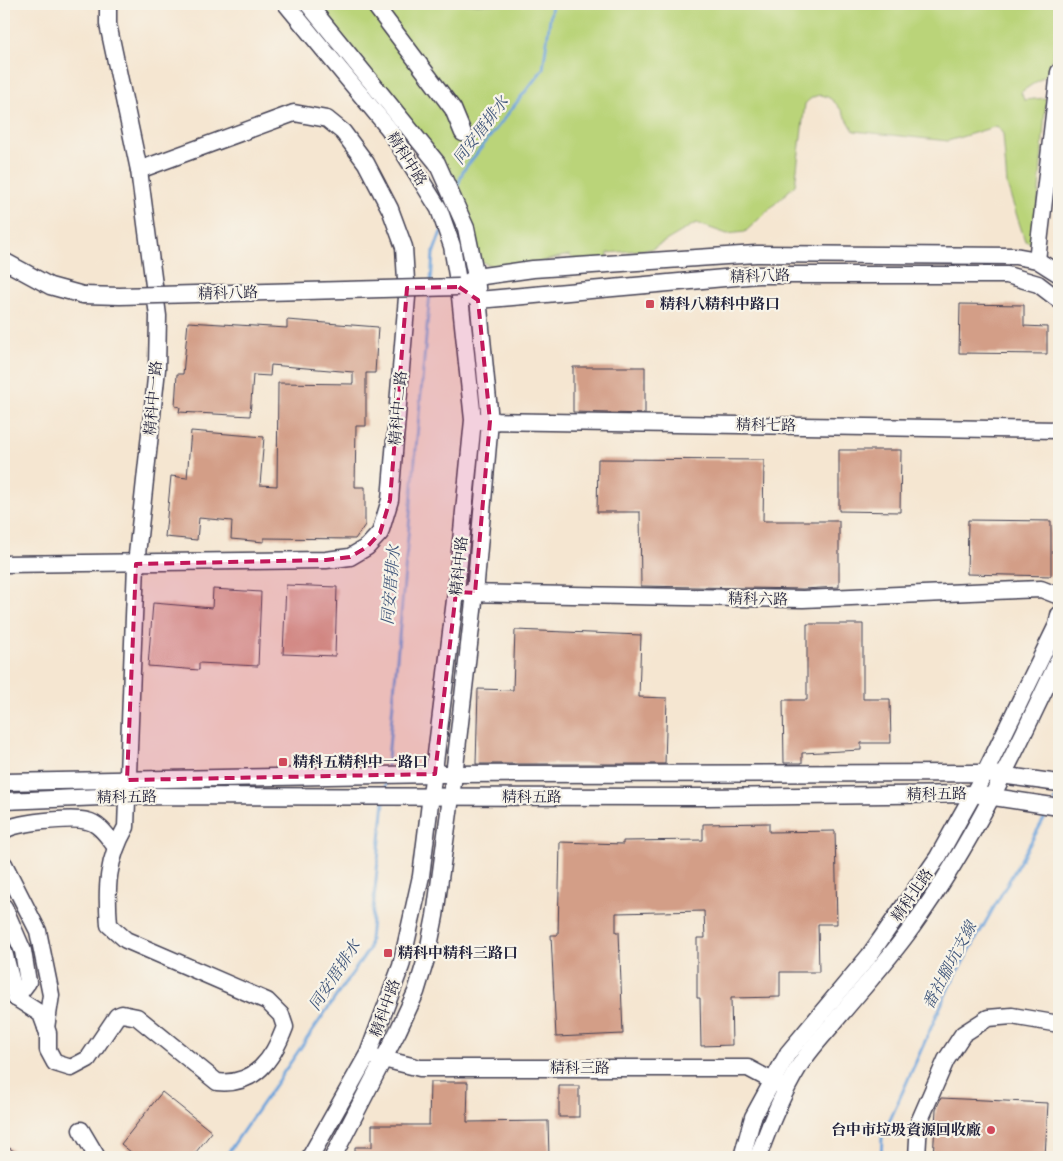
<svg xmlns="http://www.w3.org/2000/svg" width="1063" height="1161" font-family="'IM FELL Double Pica','Noto Serif TC',serif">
<rect width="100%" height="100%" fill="#f7f3e8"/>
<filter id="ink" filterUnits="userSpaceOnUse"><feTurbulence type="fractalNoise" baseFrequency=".02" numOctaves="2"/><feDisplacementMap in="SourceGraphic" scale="10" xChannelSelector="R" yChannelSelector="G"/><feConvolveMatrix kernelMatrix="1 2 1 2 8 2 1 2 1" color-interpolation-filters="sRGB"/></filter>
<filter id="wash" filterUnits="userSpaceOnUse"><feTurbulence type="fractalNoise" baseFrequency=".0096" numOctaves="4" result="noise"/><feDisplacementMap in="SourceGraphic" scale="20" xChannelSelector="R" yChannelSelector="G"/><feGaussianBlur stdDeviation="1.12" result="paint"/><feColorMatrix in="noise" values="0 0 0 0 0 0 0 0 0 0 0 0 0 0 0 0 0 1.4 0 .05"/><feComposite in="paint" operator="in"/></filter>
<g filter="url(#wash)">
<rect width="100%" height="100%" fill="#f5e6d1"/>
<path fill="#bad479" stroke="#6e7b5a" d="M327,4H1059V30L1048,74L1021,92L1024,100L1046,98L1035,244L1025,241L1007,185L1003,134L997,126L948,141L854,131C844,114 827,79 805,104L795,185L745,232L727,234L696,223L652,249L608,253L607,268L582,269L569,255C545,260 501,276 481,261L451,192L324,15Z"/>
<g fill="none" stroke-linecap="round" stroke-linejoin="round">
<g stroke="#6ea4db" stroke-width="3">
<path d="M456,191L463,171L543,69L552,4"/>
<path d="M431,282L433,254L441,232"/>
<path d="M387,770L430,293"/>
<path d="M385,792L386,779"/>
<path d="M1055,801L1059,793"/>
<path d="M225,1157L369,949L384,801"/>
<path d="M881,1157L882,1138L950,985L1049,810"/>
</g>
</g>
<g id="blocks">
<g fill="#d39e87">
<path d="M960,304L1024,305V326L1047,327V354L959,353Z"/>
<path d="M287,320L378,327L375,373H366V426H356L355,487H365V525L355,539L264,538V542L231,539L232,521L199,518L197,540L165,537L171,476L187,478L191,431L264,437L260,485L277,486L278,383L353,384V372L271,365L270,376L253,375L250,416L179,412L180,407L175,406L177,374H183L188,322L287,328Z"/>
<path d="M573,367H645V414L573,412Z"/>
<path d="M839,450H901L900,512L839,511Z"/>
<path d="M598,459L764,460L763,521H839V587L803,589L641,586L640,512H597Z"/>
<path d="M968,520L1051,521V576L967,574Z"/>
<path d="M286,585L337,587L335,656L283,654Z"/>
<path d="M213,589L261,592L258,666L199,663V670L148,666L153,603L212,608Z"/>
<path d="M807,624H863V699H890L891,743H861V750L802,753V763H784L783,700H807Z"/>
<path d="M515,630L641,635L639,697L667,698L665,764H476L478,689L513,690Z"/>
<path d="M769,823V832L835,831L837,924H818L819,972H780V997L731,998L732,1045L701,1046L700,998H697V938H705L704,911L616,913V932H619L623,1034L556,1037L551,935H558L560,842L623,844V841L703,840V824Z"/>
<path d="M430,1082H468L467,1122L548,1121L549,1157H355V1147H372V1125H429Z"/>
<rect x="559" y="1086" width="20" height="31"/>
<path d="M162,1092L212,1132L192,1157H137L121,1144Z"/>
<path d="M941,1098L1048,1103L1045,1157H933L936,1109Z"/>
<path d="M4,1144L22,1157H4Z"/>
</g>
</g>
</g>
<g filter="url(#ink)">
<use href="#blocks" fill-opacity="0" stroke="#423f52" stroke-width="1"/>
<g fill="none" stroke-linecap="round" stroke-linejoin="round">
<g stroke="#423f52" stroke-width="19">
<g id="minor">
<path d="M286,4L389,129L439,209L452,246L459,287L473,420L456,592L421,876L401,966L368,1054L310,1157"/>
<path d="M308,4L437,163L466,228L476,277L490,421L475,593L454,775L435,916L427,956L416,992L398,1031L333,1157"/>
<path d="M374,4L453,109L463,133"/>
<path d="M1037,260L1059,72"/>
<path d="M4,261L50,286L83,295"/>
<path d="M468,282L476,277L533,269L756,254L1015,256L1037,260L1059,274"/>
<path d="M469,294L478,300L758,275H1007L1038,284L1059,300"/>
<path d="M479,421L1059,430"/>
<path d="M4,564L326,560L350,557L367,547L380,533L390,500L407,297L404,247L390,209L366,163L343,132L327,119L294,113L139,170"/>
<path d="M465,593L803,599L1041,589L1059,596"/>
<path d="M4,782L435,774L985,773L1059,783"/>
<path d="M4,801L126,796L704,797L974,794L1059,807"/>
<path d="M4,831C13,822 73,817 87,821C99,823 108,837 115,846"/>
<path d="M4,864L38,931L51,995L46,1028"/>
<path d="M4,907L23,951L28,982L16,998"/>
<path d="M4,952L16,998"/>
<path d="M16,998L41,1014L48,1033V1050L55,1063L71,1068L88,1059L117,1016L122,1014L137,1017L217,1082C255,1086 273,1059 285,1027L281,1015L267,1001L126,940L109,925C106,888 107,860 126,827L136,564L157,369L158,316L139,170L108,24V4"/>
<path d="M375,1057L420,1068H748L782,1086"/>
<path d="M81,1130L97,1157"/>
<path d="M742,1157L753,1117L788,1053L869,956L938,857L985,773L1057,625L1059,615"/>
<path d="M758,1157C769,1126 781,1096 798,1068C807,1053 820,1039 831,1026C858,993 887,962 912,927C972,844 1016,751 1059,659"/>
<path d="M917,1157L919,1122L946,1060L963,1034L988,1018L1012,1016L1059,1024"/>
</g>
</g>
<use href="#minor" stroke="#fff" stroke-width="16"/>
<g stroke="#423f52" stroke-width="19" stroke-linecap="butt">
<path id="minor-bridge" d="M83,295L120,296L459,287"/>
</g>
<use href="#minor-bridge" stroke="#fff" stroke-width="16"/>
</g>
</g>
<path fill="#c2185b" fill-opacity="0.2" stroke="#c2185b" stroke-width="4" stroke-dasharray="10 6" stroke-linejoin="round" d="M459,287L478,300L490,421L475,593L456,592L435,774L127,780L136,564L326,560L350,557L367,547L380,533L390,500L407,288Z"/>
<g fill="#d1495b" stroke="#f7f3e8" stroke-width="2">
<rect x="645" y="299" width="10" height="10" rx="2.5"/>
<rect x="278" y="757" width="10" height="10" rx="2.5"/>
<rect x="383" y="948" width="10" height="10" rx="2.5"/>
<circle cx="991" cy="1130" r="5"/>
</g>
<g text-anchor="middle" stroke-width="4.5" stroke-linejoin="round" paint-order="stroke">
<g font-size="15" fill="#22223b" stroke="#f7f3e8">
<text transform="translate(407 159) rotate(58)" y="5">精科中路</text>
<text transform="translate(760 276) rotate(-2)" y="5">精科八路</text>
<text transform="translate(228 293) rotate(-2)" y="5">精科八路</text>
<text transform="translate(153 398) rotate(-85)" y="5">精科中一路</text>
<text transform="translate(398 408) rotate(-85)" y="5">精科中二路</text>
<text transform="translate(766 425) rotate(1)" y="5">精科七路</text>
<text transform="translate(459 566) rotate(-84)" y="5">精科中路</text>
<text transform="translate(758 599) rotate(1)" y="5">精科六路</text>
<text transform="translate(937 794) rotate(-1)" y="5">精科五路</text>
<text transform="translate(127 797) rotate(-1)" y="5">精科五路</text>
<text x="532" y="802">精科五路</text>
<text transform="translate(912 895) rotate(-55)" y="5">精科北路</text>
<text transform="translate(385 1008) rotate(-70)" y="5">精科中路</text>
<text x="580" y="1073">精科三路</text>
</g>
<g font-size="15" font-weight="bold" fill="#22223b" stroke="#f7f3e8" text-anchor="start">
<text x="660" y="309">精科八精科中路口</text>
<text x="293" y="767">精科五精科中一路口</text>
<text x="398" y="958">精科中精科三路口</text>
<text x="981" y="1135" text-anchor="end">台中市垃圾資源回收廠</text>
</g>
<g font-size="16" font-style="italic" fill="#40567b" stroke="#f7f3e8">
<text transform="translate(480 130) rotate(-53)" y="6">同安厝排水</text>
<text transform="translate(390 585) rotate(-85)" y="6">同安厝排水</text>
<text transform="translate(949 965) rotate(-62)" y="6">番社腳坑支線</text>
<text transform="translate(334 975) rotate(-57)" y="6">同安厝排水</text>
</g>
</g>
<rect width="1063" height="1161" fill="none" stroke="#f7f3e8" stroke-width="20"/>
</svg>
